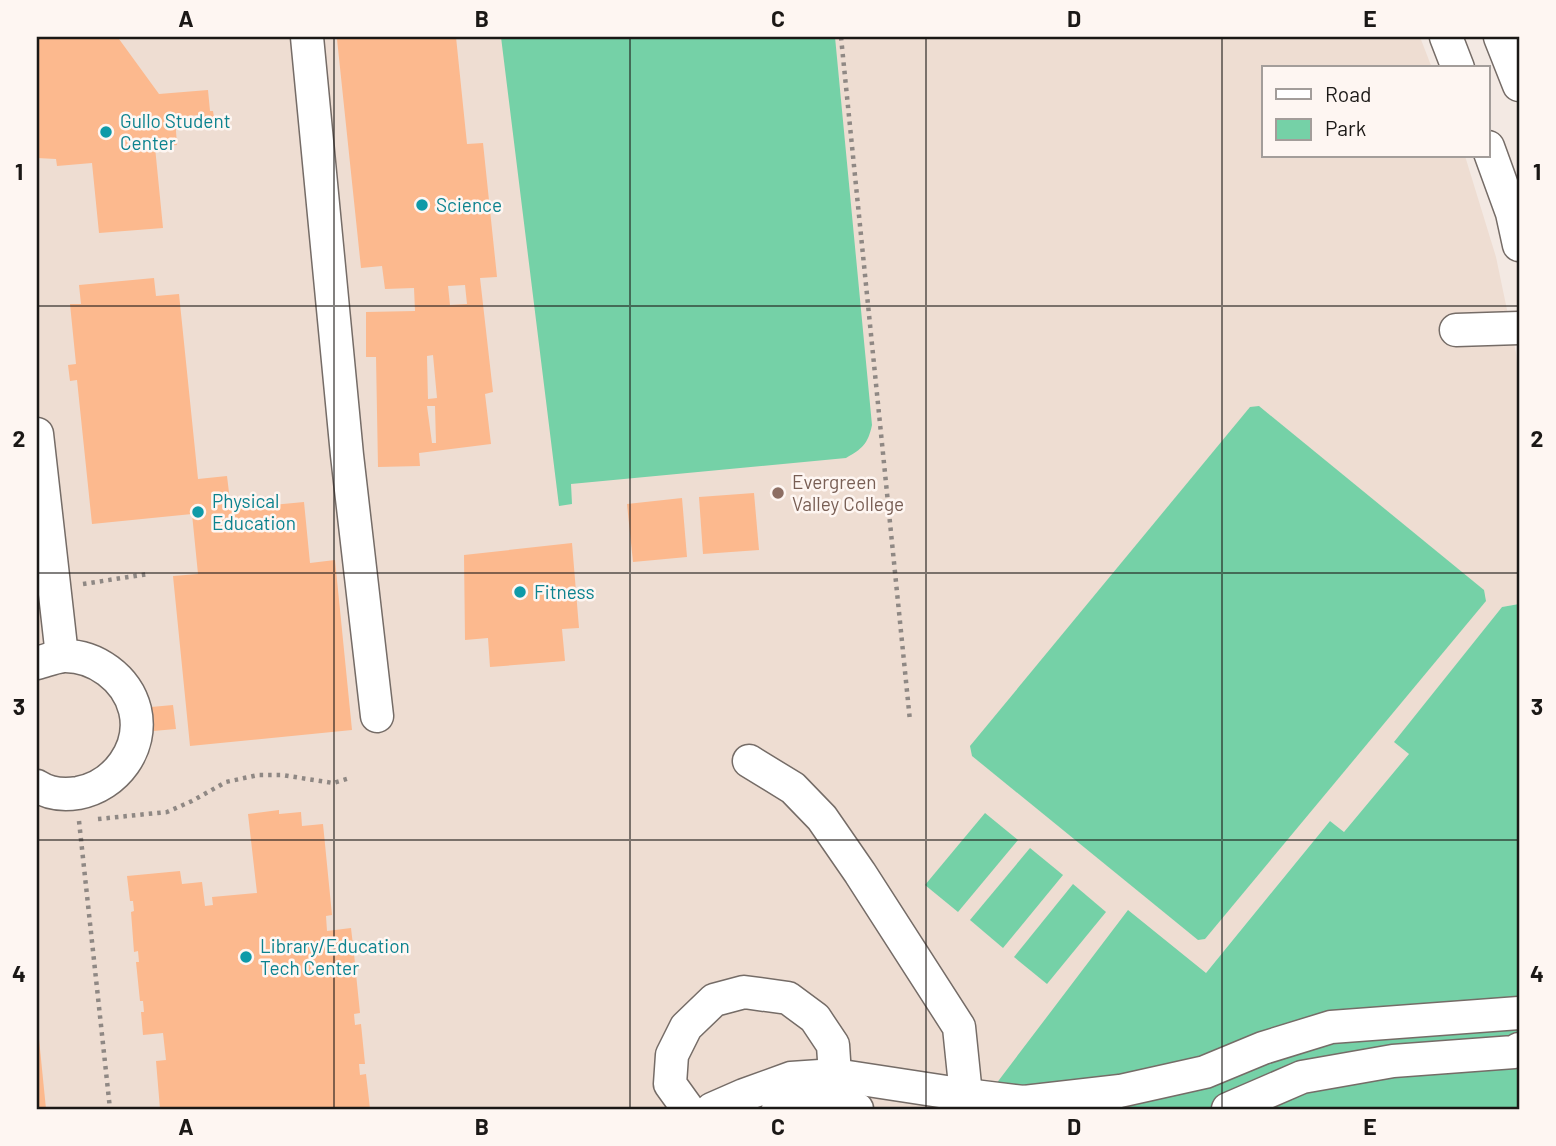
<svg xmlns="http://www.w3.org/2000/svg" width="1556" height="1146" font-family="Barlow,sans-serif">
<rect width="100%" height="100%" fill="#f3e9e3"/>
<path fill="#eeddd2" d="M37,37H1420L1432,68H1264V156H1465L1496,257L1516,353L1519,382V604L1502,607L1395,742L1409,754L1344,832L1330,821L1206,973L977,1109H37Z"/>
<g fill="#75d1a7">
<path d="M501,37H835L872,425C868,444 862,449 846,458L571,484L572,504L559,506Z"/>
<path d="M1259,406L1484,590L1486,601L1205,939L1198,940L972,756L970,746L1250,407Z"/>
<path d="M1519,604V1109H977L1128,910L1206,973L1330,821L1344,832L1409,754L1394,742L1502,607Z"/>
<path d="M985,813L1018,840L958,912L925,885Z"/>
<path d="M1030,848L1063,875L1003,948L970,920Z"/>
<path d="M1073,884L1106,912L1047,984L1014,957Z"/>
</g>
<g fill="#fcb98e" fill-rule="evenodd">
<path d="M37,37H122L119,39L159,94L208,90L210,111H213L214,117L199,119V115L175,117L177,145L155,147L163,228L99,233L92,163L57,166L56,159L37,158Z"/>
<path d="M361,37H456L467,144L483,143L497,277L480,278L493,392L485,394L491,444L419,453L420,466L378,467L376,357H366V312L415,311L414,288L385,289L382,266L361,268L337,39ZM465,285L467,304L450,305L448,286ZM433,355L437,398L428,399L427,356ZM427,406H435L436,443H432Z"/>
<path d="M154,278L156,296L179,294L198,479L227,476L231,509L304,502L310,563L335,560L352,730L190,746L173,576L198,574L192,514L92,524L77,380L70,381L68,365L76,364L70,304H81L79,285Z"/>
<path d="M754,493L759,550L703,554L699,497Z"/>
<path d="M682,498L687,557L633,562L627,504Z"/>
<path d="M572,543L579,628L562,629L565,661L490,667L488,638L465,640L464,555Z"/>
<path d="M173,705L176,729L153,731L151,707Z"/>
<path d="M279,810V814L301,812L302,826L323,824L332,915L326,916L327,931L351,928L355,963H349L350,974H356L360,1013L354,1014L355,1025L361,1024L365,1064H359L360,1075L366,1074L370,1109H160L156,1061L166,1060L163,1033L143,1035L141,1012H144L143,1001H140L136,962H139L138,951L134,952L131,912L134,911L133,901H130L127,876L180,871L182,884L202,882L205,906L213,905L212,897L257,893L248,814Z"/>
<path d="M37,1039H39L46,1109H37Z"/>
</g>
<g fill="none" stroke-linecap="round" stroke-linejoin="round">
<g stroke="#756c67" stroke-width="35">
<g id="minor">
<path d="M307,37L347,455L377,716"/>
<path d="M1446,37L1458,68"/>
<path d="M1500,37L1519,85"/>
<path d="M1488,147L1512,213L1519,245"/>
<path d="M1456,330L1519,328"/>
<path d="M37,434L62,656"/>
<path d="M37,663C45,661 54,657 63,656C95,655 127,678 135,710C144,748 116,786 78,793C65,795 49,794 37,786"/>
<path d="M749,761L793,788L822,818L860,873L959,1027L966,1095"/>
<path d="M688,1109L670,1084L672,1055L686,1027L714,1000L744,992L788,998L815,1018L833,1045L835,1075L826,1106"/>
<path d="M712,1109L744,1095L791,1078L835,1075L966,1095L1024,1102L1120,1091L1205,1072L1263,1048L1331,1027L1519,1013"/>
<path d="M778,1109L791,1104L851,1108L857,1109"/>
<path d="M1228,1109L1302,1077L1393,1061L1514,1052L1519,1049"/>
</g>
</g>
<g stroke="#8f8884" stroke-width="4.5" stroke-dasharray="3.5 5" stroke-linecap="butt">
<path d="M841,37L910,721"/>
<path d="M83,584L148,574"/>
<path d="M98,819L167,812L192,801L226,782L258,775H282L333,783L350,778"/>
<path d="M79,821L110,1109"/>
</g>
<use href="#minor" stroke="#fff" stroke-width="32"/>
</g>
<path fill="none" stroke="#1b1816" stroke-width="2" stroke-opacity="0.55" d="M334,37V1109M630,37V1109M926,37V1109M1222,37V1109M37,306H1519M37,573H1519M37,840H1519"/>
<g fill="#0f9aa8" stroke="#fef6f2" stroke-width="2.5">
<circle cx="106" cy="132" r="7"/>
<circle cx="422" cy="205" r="7"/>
<circle cx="198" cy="512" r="7"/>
<circle cx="520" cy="592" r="7"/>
<circle cx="246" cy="957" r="7"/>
</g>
<circle fill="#8d6e63" stroke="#fef6f2" stroke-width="2.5" cx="778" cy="493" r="7"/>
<g text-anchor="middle" stroke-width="5" stroke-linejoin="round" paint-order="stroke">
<g font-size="19" fill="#0d838f" stroke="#fef6f2" text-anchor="start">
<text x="120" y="128">Gullo Student<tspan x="120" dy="22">Center</tspan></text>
<text x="436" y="212">Science</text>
<text x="212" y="508">Physical<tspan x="212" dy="22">Education</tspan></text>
<text x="534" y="599">Fitness</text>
<text x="260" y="953">Library/Education<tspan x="260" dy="22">Tech Center</tspan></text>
</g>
<g font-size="19" fill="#785e54" stroke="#fef6f2" text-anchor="start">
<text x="792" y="489">Evergreen<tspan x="792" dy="22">Valley College</tspan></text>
</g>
</g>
<rect width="1556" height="1146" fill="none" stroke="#fef6f2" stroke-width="77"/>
<rect x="1262" y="66" width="228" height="91" fill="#fef6f2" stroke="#a39d9a" stroke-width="2"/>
<rect x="1276" y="89" width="35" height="10" fill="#ffffff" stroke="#a39d9a" stroke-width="2"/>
<text x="1325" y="102" font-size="21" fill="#1b1816">Road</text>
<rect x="1276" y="119" width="35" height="21" fill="#75d1a7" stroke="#a39d9a" stroke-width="2"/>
<text x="1325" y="136" font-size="21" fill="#1b1816">Park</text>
<rect x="38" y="38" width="1480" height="1070" fill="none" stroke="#1b1816" stroke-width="2.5"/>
<g font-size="23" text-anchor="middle" font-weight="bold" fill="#1b1816">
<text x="186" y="27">A</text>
<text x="482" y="27">B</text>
<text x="778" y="27">C</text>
<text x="1074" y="27">D</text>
<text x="1370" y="27">E</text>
<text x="19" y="180">1</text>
<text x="1537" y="180">1</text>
<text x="19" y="447">2</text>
<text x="1537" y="447">2</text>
<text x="19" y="715">3</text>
<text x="1537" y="715">3</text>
<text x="19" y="982">4</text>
<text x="1537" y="982">4</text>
<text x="186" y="1135">A</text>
<text x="482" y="1135">B</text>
<text x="778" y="1135">C</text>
<text x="1074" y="1135">D</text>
<text x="1370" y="1135">E</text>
</g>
</svg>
